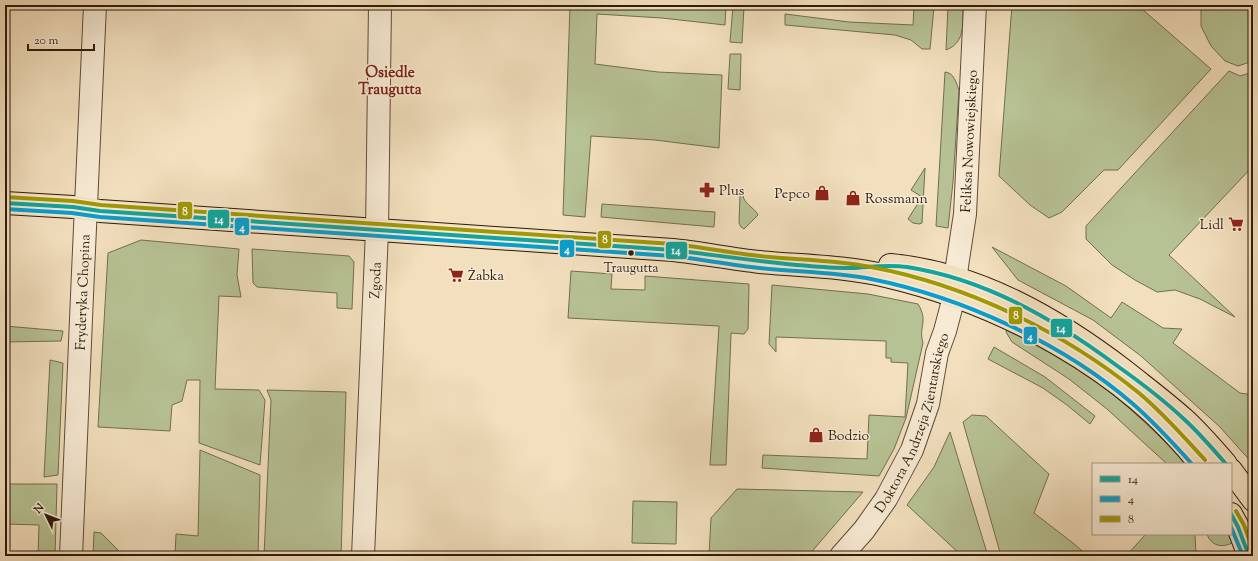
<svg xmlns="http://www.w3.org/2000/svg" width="1258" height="561" font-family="'Sorts Mill Goudy',serif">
<rect width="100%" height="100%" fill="#f2dfbd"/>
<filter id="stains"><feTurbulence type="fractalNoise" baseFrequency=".005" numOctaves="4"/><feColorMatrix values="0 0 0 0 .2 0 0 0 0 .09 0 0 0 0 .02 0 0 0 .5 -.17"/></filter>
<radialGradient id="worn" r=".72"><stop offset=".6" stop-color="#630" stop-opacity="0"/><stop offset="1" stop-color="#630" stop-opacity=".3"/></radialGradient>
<g fill="#b7c294" stroke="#726e50">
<path d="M570,5H726L725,25L662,18L597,14L595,64L658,72L722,75L719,148L655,140L591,136L585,217L563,215Z"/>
<path d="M1012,5H1141L1142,9L1211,69L1118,170H1104L1062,212L1049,218L1030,205L999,176Z"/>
<path d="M1201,5H1253V61L1238,66L1225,61L1211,46L1201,26Z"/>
<path d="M733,6L744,7L742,43L730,42Z"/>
<path d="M914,6L934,7L930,49H922L911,40L895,35L785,25V14L849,22L913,25Z"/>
<path d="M948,7H963C963,24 965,43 946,50Z"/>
<path d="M730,54H741L740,90L728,89Z"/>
<path d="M1229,71L1240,76L1253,72V166L1169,255L1235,317L1200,299L1175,290L1157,292L1135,280L1112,265L1086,239V226Z"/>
<path d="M945,72C954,73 956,82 959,90L953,182L948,228L936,226Z"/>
<path d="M925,168L922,223L919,224L913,223L908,219L922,197L911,190Z"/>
<path d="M740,195L743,196C745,205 754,207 758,215L744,229L741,227L739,223Z"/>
<path d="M602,204L715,212L714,227L601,217Z"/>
<path d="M141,240L239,249L237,275L241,297L219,296L215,389L259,390L265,400L260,465L199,443L200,380H187L182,401L172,405L170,431L98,427L108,253Z"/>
<path d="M992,247L1066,286L1111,318L1122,302L1163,328L1182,329L1173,343L1240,393L1253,395V464L1220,427L1141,356L1093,320L1018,280Z"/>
<path d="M252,249L349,256L354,262L352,309L337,308V293L257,287L253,283Z"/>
<path d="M571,271L612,274L611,289L645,290V276L749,284L748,329L744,334L731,333L726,465H710L719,326L568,318Z"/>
<path d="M772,285L868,294L918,304C929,322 918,326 923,343L906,418L894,449L879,476L762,468L763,455L867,459L869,415L905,417L908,363L891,362V358H886V341L776,337V352L769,344Z"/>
<path d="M1008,325C1028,337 1048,349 1068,362C1112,390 1151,426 1186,464H1167L1107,409L1069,379L1012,342L1006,332Z"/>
<path d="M5,326L63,331L61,341L5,342Z"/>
<path d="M994,347L1045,377L1095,416L1090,424L1067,405L1043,388L988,359Z"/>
<path d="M50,360L63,363L58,475L44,477Z"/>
<path d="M267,390L346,392L341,556H264L271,400Z"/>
<path d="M972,415L986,416L1049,474L1034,513L1073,543L1088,556H1001L963,422Z"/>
<path d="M950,432L988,556H962L907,505L934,467Z"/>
<path d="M200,450L260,475L258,556H175L176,534L198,536Z"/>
<path d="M5,484H57L55,556H38L39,525L5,524Z"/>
<path d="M737,489L863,492L808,556H709L711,518Z"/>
<path d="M633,501L677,502L676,544L632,543Z"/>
<path d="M94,532L101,533L118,550L117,556H93Z"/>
<path d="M1146,534H1195L1196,556H1126Z"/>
<path d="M1207,534H1228L1232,543C1222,548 1211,546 1207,534Z"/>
</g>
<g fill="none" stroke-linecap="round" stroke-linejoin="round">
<g stroke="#5f4c38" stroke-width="24">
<g id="minor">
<path id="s1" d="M71,556C79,372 86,189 95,5"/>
<path id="s2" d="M363,556L377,231L380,5"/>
<path id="s3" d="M841,556L864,530L886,499L912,450L928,404L937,353L945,331L954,297L957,266L965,214L975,5"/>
</g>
</g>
<g stroke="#2e1b0b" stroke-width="24">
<g id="major">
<path d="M5,203L73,207L100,211L673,250C702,253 731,259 760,262C802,266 845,266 886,276C1002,303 1126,369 1200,464"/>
<path d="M890,265C978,273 1057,319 1126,372C1146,388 1166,403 1185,420C1200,434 1213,449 1226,464"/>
<path d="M1231,470L1253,500"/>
<path d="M1231,514L1238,527L1249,556"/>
</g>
</g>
<use href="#minor" stroke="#f7ead4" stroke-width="22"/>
<use href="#major" stroke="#f2dfbd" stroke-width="22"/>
<g stroke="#f7ead4" stroke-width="7">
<g id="bus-1">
<path d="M5,203L73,207L100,211L673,250C723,256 773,264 824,267C833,268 843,268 852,268C871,267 888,264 907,267C985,279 1054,319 1116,365C1140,382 1164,400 1186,421C1200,434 1213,449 1226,464"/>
<path d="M1231,514L1238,527L1249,556"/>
</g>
</g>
<g stroke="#f7ead4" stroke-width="7">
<g id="bus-2">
<path d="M5,209L72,213L100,217L672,256C701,259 730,265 759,268C796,272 834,272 871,279C961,297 1063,343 1133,404C1154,422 1173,443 1192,464"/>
<path d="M1231,527L1243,556"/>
</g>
</g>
<g stroke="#f7ead4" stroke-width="7">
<g id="bus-3">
<path d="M5,197L73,201L101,205L673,244C702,247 731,253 760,256C797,260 835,260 871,267C967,285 1064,332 1139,393C1163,413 1184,437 1205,460"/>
<path d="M1236,511L1244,525L1253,550"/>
</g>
</g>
<use href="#bus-1" stroke="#12a49d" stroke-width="4"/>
<use href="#bus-2" stroke="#099ece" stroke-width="4"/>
<use href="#bus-3" stroke="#a19805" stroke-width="4"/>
</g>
<defs>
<g id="pharmacy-bare" transform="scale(1.2)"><path d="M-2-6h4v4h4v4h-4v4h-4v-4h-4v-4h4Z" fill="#8f2418" stroke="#f7ead4" stroke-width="2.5" paint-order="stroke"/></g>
<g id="shop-bare" transform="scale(1.2)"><path d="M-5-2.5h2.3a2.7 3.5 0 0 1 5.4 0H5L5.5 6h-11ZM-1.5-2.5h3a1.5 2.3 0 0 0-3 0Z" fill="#8f2418" stroke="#f7ead4" stroke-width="2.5" paint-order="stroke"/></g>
<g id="supermarket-bare" transform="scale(1.2)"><path d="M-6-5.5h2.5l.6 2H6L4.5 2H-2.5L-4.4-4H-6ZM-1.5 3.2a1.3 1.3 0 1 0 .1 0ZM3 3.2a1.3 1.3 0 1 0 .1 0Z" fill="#8f2418" stroke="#f7ead4" stroke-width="2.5" paint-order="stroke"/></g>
</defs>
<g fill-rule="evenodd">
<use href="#pharmacy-bare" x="707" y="190"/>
<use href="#shop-bare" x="822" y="193"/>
<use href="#shop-bare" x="853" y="198"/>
<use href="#supermarket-bare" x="1236" y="224"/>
<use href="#supermarket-bare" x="456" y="275"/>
<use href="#shop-bare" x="816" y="435"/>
</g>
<circle fill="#2e1b0b" stroke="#f7ead4" stroke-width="1.5" cx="631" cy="253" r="3.5"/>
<g text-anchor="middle" stroke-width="3" stroke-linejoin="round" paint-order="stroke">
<g font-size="13" fill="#2e1b0b" stroke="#f7ead4">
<text x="631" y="272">Traugutta</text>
</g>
<g font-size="14" fill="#2e1b0b" stroke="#f7ead4">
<text dy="5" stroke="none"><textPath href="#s3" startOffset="444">Feliksa Nowowiejskiego</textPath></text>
<text dy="5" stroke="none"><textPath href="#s2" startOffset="276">Zgoda</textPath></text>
<text dy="5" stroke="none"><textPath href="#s1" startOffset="264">Fryderyka Chopina</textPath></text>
<text dy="5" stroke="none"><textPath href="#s3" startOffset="154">Doktora Andrzeja Zientarskiego</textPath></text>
</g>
<g font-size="14" fill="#2e1b0b" stroke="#f7ead4" text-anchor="start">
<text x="719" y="195">Plus</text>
<text x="810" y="198" text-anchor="end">Pepco</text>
<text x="865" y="203">Rossmann</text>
<text x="1224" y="229" text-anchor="end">Lidl</text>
<text x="468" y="280">Żabka</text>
<text x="828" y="440">Bodzio</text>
</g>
<g font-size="15" font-weight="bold" fill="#7a1f14" stroke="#f7ead4">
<text x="390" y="77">Osiedle<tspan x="390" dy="17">Traugutta</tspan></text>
</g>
</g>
<g stroke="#f7ead4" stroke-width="1.5">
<rect x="177" y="201" width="16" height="19" rx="4" fill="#a19805"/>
<rect x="207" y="209" width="23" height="20" rx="4" fill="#12a49d"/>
<rect x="234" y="217" width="16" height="19" rx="4" fill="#099ece"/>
<rect x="597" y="230" width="15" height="19" rx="4" fill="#a19805"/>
<rect x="559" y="239" width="16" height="19" rx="4" fill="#099ece"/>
<rect x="665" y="241" width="23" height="19" rx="4" fill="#12a49d"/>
<rect x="1008" y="306" width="15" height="19" rx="4" fill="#a19805"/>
<rect x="1050" y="318" width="23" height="20" rx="4" fill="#12a49d"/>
<rect x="1023" y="326" width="15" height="19" rx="4" fill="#099ece"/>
</g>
<g font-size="11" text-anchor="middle" font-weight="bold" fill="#fff">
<text x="185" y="215">8</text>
<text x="219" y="223">14</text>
<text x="242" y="231">4</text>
<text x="605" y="243">8</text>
<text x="567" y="253">4</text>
<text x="676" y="254">14</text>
<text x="1016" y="319">8</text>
<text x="1061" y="332">14</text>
<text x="1030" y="340">4</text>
</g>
<rect width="1258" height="561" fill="none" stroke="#f2dfbd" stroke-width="20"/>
<rect x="6" y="6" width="1246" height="549" fill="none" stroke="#2e1b0b" stroke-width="2"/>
<rect x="10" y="10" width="1238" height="541" fill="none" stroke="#2e1b0b"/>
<rect x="1092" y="463" width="140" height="72" fill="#f7ead4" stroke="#a79784"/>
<rect x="1100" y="476" width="20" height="6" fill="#12a49d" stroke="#a79784"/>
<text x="1128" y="483" font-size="12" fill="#2e1b0b">14</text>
<rect x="1100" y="496" width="20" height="6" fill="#099ece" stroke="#a79784"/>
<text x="1128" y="503" font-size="12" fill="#2e1b0b">4</text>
<rect x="1100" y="516" width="20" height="6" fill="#a19805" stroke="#a79784"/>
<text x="1128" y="523" font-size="12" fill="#2e1b0b">8</text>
<g transform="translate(46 515) rotate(313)" stroke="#f7ead4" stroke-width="3" paint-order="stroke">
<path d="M0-3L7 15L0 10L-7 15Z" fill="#2e1b0b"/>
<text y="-6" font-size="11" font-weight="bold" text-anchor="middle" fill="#2e1b0b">N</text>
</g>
<path d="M28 44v6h66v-6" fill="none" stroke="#2e1b0b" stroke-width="2"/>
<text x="34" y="44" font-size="12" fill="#2e1b0b" stroke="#f7ead4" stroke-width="3" paint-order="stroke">20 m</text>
<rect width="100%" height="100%" filter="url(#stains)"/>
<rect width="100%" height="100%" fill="url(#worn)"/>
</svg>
